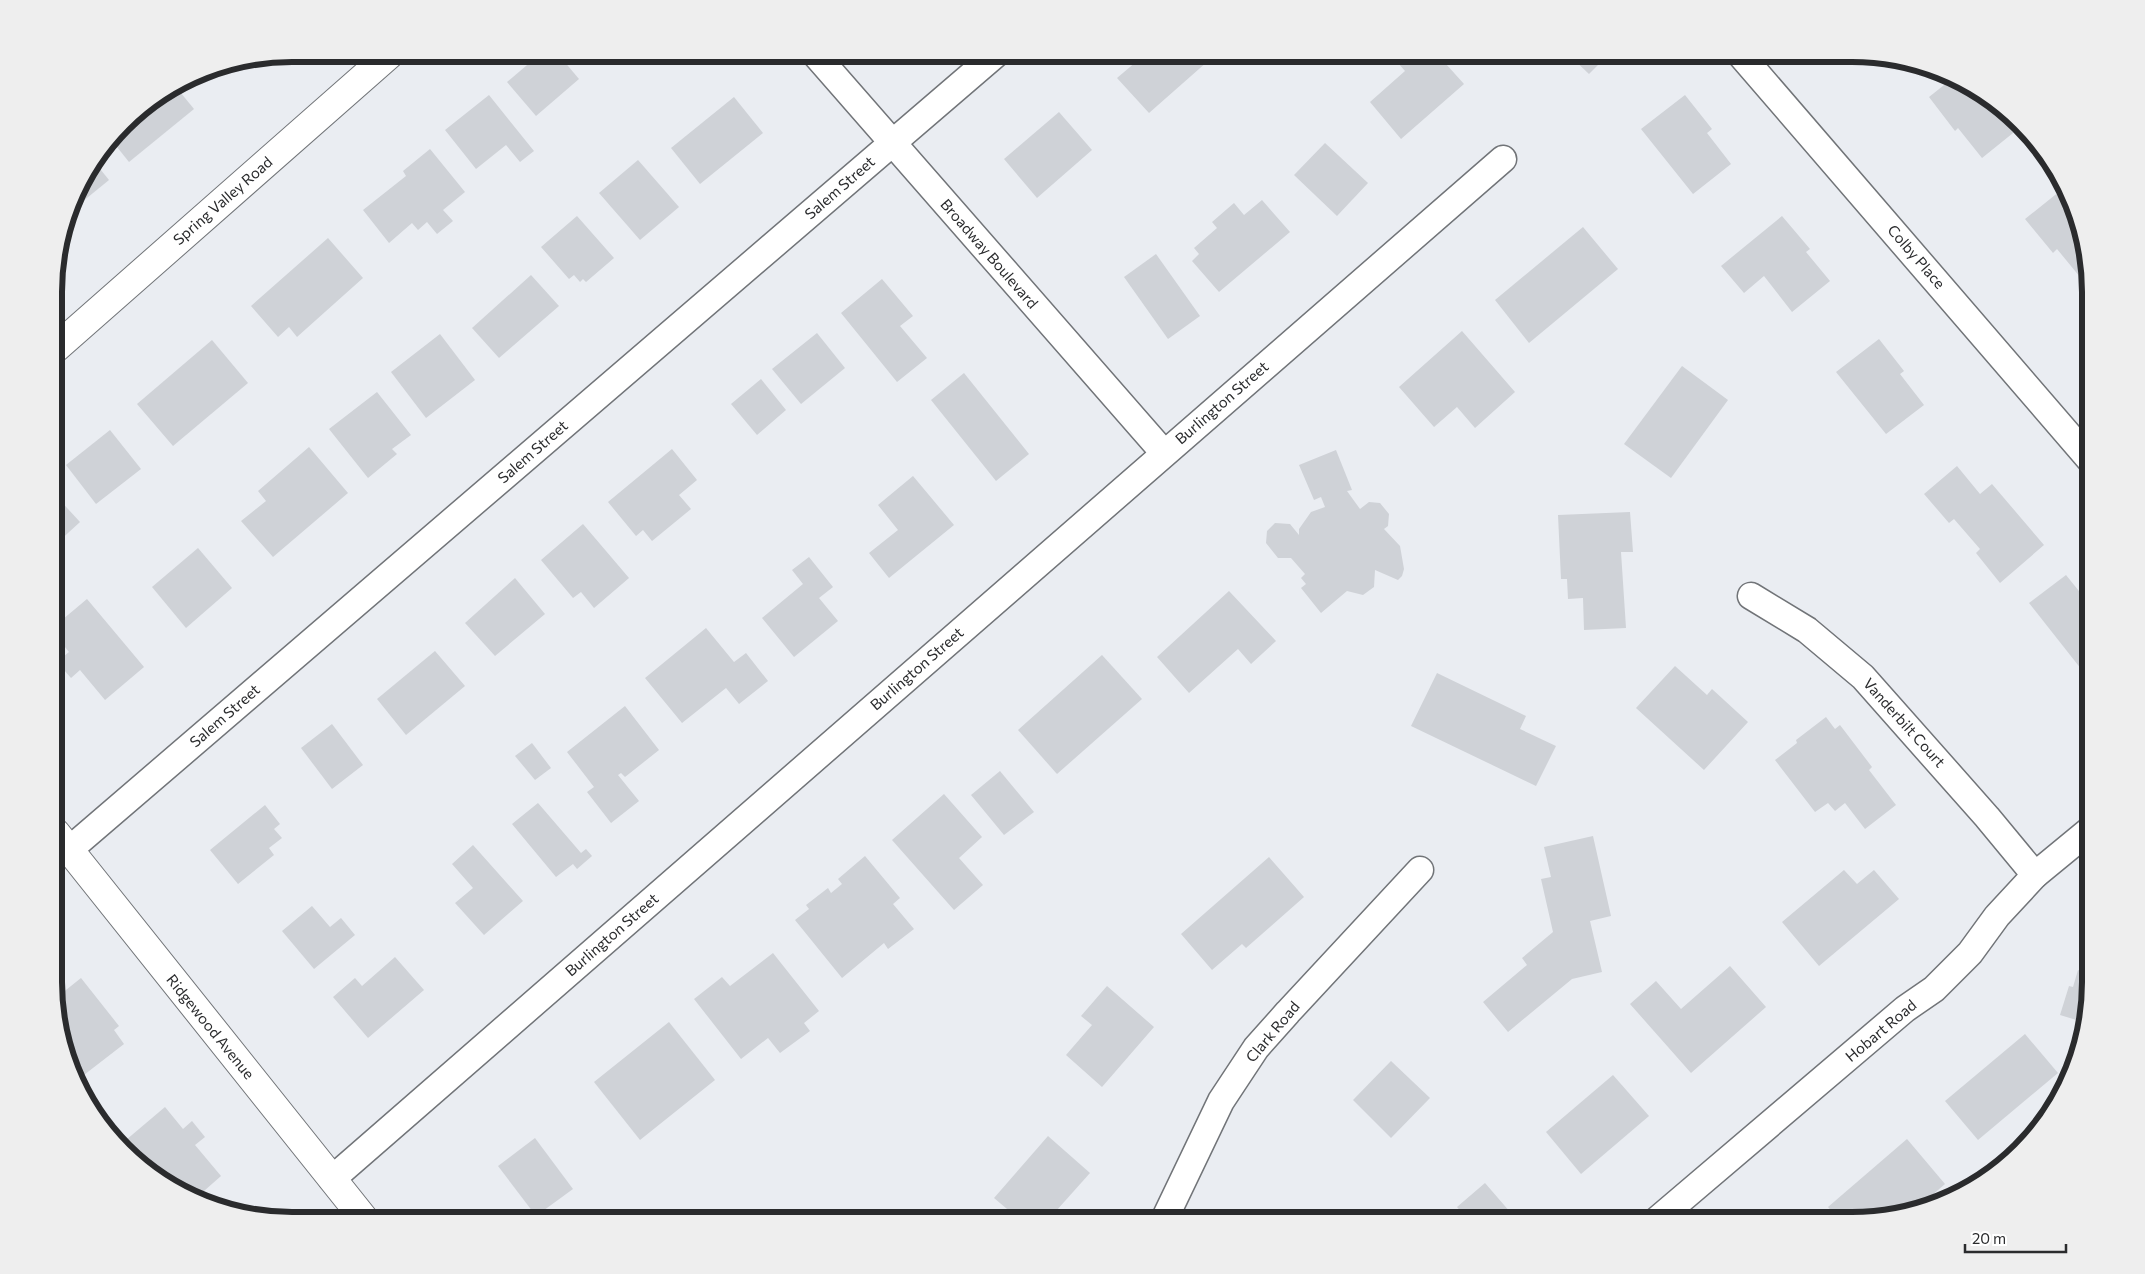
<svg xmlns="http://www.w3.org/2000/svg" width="2145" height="1274" font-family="Commissioner,sans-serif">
<rect width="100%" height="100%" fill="#eaedf2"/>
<g fill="#cfd2d7">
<path d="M540,54H558L579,79L536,116L507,82Z"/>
<path d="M1141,54H1216L1149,113L1117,78L1143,56Z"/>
<path d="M1393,54H1437L1464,84L1401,139L1370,102L1405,71L1391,55Z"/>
<path d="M1568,54H1609L1589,74Z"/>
<path d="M1953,78L1972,86L2018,129L1982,158L1958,128L1955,131L1929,97Z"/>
<path d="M176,87L194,109L129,162L113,142L135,113Z"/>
<path d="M489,95L534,151L520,162L506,145L476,169L445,130Z"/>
<path d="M1685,95L1712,129L1707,133L1731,164L1693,194L1641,129Z"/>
<path d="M734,97L763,133L700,184L671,148Z"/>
<path d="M1059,112L1092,150L1037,198L1004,159Z"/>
<path d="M1325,143L1368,183L1337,216L1294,175Z"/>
<path d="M430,149L465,192L443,210L453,221L437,234L427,222L418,230L412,223L389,243L363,210L406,176L403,171Z"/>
<path d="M638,160L679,207L640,240L599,193Z"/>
<path d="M96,164L109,180L71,211L78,187Z"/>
<path d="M2065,187L2079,216L2089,269L2080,277L2057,249L2053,253L2025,219Z"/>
<path d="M1262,200L1290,232L1219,292L1192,261L1199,254L1194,248L1217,228L1212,222L1234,203L1244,215Z"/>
<path d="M577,216L614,258L586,282L583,279L580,282L574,275L569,279L541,247Z"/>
<path d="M1782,216L1810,249L1806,252L1830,281L1792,312L1764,276L1744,293L1721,266Z"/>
<path d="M1583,227L1618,269L1529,343L1495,300Z"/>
<path d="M328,238L363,278L297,337L289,327L278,337L251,306Z"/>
<path d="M1156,254L1200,316L1168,339L1124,277Z"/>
<path d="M531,275L559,306L499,358L472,328Z"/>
<path d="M882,279L913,316L900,326L927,358L897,382L841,313Z"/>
<path d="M1462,331L1515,392L1475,428L1457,407L1434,427L1399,387Z"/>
<path d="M817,333L845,368L801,404L772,369Z"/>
<path d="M440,334L475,380L426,418L391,372Z"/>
<path d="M1879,339L1904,371L1900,374L1924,405L1886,434L1836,372Z"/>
<path d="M212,340L248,383L173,446L137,404Z"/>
<path d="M1682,366L1728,400L1671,478L1624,444Z"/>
<path d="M964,373L1029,454L996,481L931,400Z"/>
<path d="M761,379L786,410L757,435L731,404Z"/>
<path d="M377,392L411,435L392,449L397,454L368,478L329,429Z"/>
<path d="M110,430L141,469L96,504L66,465Z"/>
<path d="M309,447L348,493L273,557L241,521L266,501L258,491Z"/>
<path d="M672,449L697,480L679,495L691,509L652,541L643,530L636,536L608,502Z"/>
<path d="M1336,450L1352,490L1347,491L1360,509L1369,502L1380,503L1389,514L1388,526L1384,529L1400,546L1404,569L1402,576L1398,580L1375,570L1374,587L1363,595L1347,591L1321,613L1301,588L1306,584L1301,578L1305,574L1291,558H1278L1266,543L1267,531L1275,523L1290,524L1299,535V529L1311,512L1325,507L1321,497L1314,500L1299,465Z"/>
<path d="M1957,466L1980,494L1992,484L2044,545L2000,583L1976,553L1980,549L1954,519L1949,523L1924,494Z"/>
<path d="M913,476L954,525L889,578L869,553L898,530L878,505Z"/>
<path d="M56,496L80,522L56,544Z"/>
<path d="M1630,512L1633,552H1621L1626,628L1584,630L1583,598L1568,599L1567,579H1561L1558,515Z"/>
<path d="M583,524L629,578L594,608L581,592L573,598L541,560Z"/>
<path d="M198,548L232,588L186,628L152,587Z"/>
<path d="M809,557L833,587L819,598L838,621L794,657L762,618L803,584L792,570Z"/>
<path d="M2066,575L2091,606V677L2089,679L2029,603Z"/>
<path d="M515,578L545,614L495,656L465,623Z"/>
<path d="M1229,591L1276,641L1251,664L1238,649L1189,693L1157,657Z"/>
<path d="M87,599L144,667L105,700L80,670L71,678L57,662L69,652L56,636V625Z"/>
<path d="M706,628L734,662L746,653L768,681L739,704L726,688L682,723L645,678Z"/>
<path d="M435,651L465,686L406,735L377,699Z"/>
<path d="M1102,655L1142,699L1057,774L1018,730Z"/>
<path d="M1675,666L1707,695L1712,689L1748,722L1704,770L1636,708Z"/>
<path d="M1437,673L1526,716L1520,729L1556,746L1536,786L1411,726Z"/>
<path d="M625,706L659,750L625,777L621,773L618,775L639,801L611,823L587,792L594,787L567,752Z"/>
<path d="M1826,717L1835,729L1840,725L1872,767L1869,770L1896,805L1865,829L1845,803L1835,811L1828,803L1815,812L1775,760L1797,743L1796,740Z"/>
<path d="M332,724L363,765L332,789L301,748Z"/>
<path d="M532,743L551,768L535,780L515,756Z"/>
<path d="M1000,771L1034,812L1004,835L971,795Z"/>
<path d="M944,794L982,837L959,858L983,885L954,910L892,840Z"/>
<path d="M538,803L581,853L586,849L592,856L577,869L573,864L556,877L512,824Z"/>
<path d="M265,805L280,824L274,829L282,838L269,848L274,855L238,884L210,850Z"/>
<path d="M1593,836L1611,916L1590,921L1602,972L1572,979L1508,1032L1483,1002L1527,965L1522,958L1553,932L1541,879L1551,877L1544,847Z"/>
<path d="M473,845L523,901L484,935L455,903L473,888L452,864Z"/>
<path d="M865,856L900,898L893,904L914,929L888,949L884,943L842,978L795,920L809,909L806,905L828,888L831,893L842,884L838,879Z"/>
<path d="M1269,857L1304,897L1246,948L1242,944L1212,970L1181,934Z"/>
<path d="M1844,870L1857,884L1874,870L1899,899L1819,966L1782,922Z"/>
<path d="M312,906L330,927L341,918L355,935L314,969L282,931Z"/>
<path d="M2090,948L2091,997L2083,1022L2060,1015L2069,986L2073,987L2078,970L2083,972Z"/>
<path d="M773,953L819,1011L804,1023L810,1031L780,1053L768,1038L741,1059L694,999L722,977L730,986Z"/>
<path d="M395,957L424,990L368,1038L333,997L355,978L362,986Z"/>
<path d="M1730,966L1766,1007L1691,1073L1630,1004L1656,981L1681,1009Z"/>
<path d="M81,978L119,1026L114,1030L124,1044L80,1078L56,1013V998Z"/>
<path d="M1107,986L1154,1027L1102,1087L1066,1055L1092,1025L1081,1016Z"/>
<path d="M669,1022L715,1080L640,1140L594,1082Z"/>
<path d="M2025,1034L2058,1073L1978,1140L1945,1101Z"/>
<path d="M1391,1061L1430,1098L1391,1138L1353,1100Z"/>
<path d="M1613,1075L1649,1116L1581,1174L1546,1132Z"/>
<path d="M165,1107L183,1129L192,1121L205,1137L195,1145L221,1176L196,1198L173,1188L144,1161L126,1140Z"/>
<path d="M1048,1136L1090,1173L1048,1220H1020L994,1198Z"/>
<path d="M535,1138L573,1189L536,1216L498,1166Z"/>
<path d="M1907,1139L1945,1184L1923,1203L1868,1220H1839L1828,1207Z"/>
<path d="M1485,1183L1517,1220H1457L1463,1214L1457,1207Z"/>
</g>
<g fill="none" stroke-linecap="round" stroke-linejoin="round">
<g stroke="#717478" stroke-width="29">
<g id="street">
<path d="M815,54L1164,453"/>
<path d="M1740,54L2091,461"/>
<path d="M1751,596L1807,630L1863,677L1987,817L2035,875"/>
<path d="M69,850L996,54"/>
<path d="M332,1179L1503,159"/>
<path d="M1164,1220L1221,1101L1256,1048L1288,1012L1420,870"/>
<path d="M1657,1220L1905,1009L1934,989L1970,953L1997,916L2035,875L2091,829"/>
</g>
</g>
<g stroke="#717478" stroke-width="30">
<g id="secondary">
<path d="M56,348L390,54"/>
<path d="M56,833L365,1220"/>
</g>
</g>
<use href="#street" stroke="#fff" stroke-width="26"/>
<use href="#secondary" stroke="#fff" stroke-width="28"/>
</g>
<g text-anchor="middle" stroke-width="4" stroke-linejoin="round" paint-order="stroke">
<g font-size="15" fill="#2a2b2d" stroke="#fff">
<text transform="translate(840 188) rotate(-41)" y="5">Salem Street</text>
<text transform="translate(223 201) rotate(-41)" y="5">Spring Valley Road</text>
<text transform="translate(989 254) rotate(49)" y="5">Broadway Boulevard</text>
<text transform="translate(1916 257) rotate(49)" y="5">Colby Place</text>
<text transform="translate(1222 403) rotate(-41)" y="5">Burlington Street</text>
<text transform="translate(533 452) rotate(-41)" y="5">Salem Street</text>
<text transform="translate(917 669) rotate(-41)" y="5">Burlington Street</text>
<text transform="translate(225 716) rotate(-41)" y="5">Salem Street</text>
<text transform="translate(1904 723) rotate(48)" y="5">Vanderbilt Court</text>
<text transform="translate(612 935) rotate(-41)" y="5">Burlington Street</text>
<text transform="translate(210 1027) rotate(51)" y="5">Ridgewood Avenue</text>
<text transform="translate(1881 1031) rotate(-40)" y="5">Hobart Road</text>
<text transform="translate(1273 1032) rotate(-50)" y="5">Clark Road</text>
</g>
</g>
<path d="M0 0H2145V1274H0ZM292 62H1852A230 230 0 0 1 2082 292V982A230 230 0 0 1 1852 1212H292A230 230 0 0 1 62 982V292A230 230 0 0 1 292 62Z" fill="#eee" fill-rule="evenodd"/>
<path fill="none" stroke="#2a2b2d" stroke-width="6" d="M292 62H1852A230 230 0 0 1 2082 292V982A230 230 0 0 1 1852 1212H292A230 230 0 0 1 62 982V292A230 230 0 0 1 292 62Z"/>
<path d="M1965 1244v8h101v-8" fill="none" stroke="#2a2b2d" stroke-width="2.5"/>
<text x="1972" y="1244" font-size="15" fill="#2a2b2d" stroke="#ffffff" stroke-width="4" paint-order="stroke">20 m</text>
</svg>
